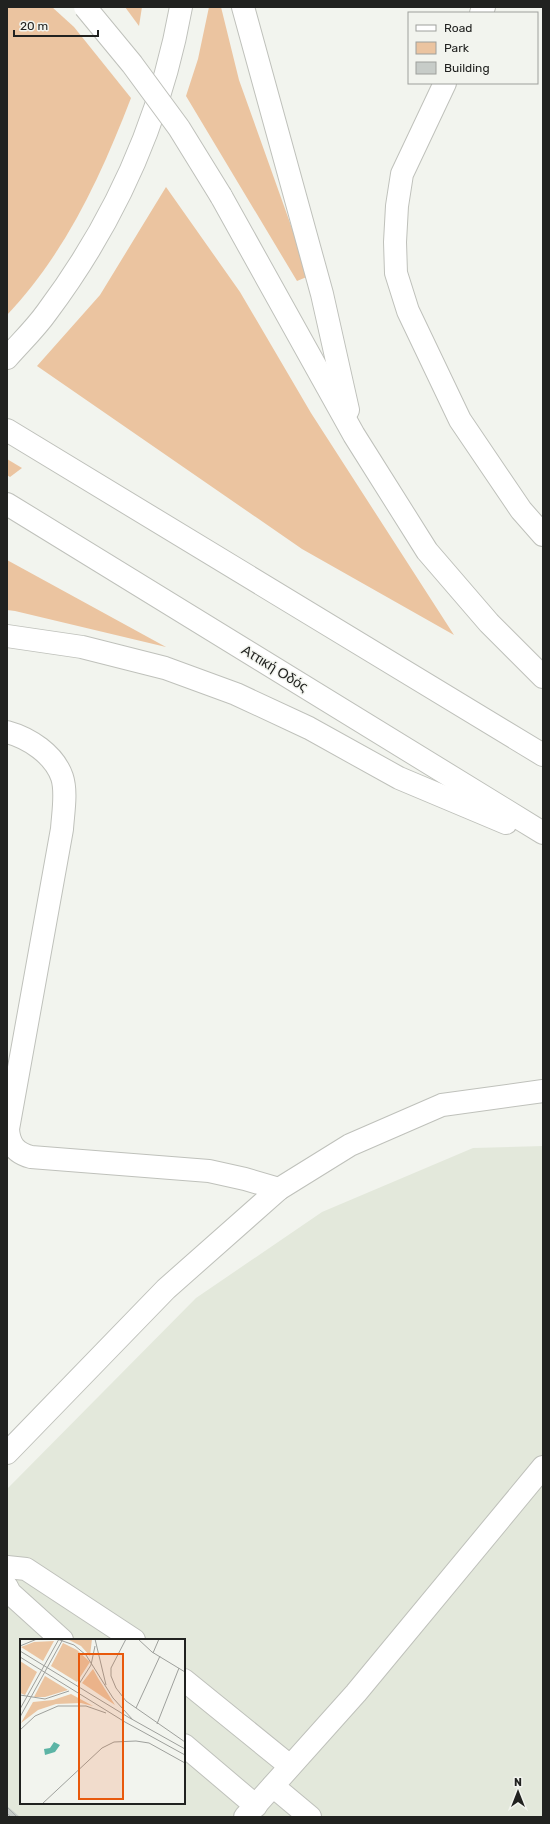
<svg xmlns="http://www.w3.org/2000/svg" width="550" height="1824" font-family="Rubik,sans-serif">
<defs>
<pattern id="building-back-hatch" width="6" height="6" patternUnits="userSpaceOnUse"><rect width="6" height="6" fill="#c7ccc8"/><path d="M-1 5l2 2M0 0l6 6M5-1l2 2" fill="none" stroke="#abafac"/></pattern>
</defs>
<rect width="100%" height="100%" fill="#f2f4ee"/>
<path fill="#e3e8db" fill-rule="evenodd" d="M543,1146V1817H7V1489L196,1298L322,1212L473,1148ZM21,1640H184V1803H21Z"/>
<g fill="#ebc4a0">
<path d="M7,7H52L74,27L131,98C101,176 65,254 7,315Z"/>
<path d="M125,7H142L139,26Z"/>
<path d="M209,7H221L239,80L309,276L297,281L186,96L198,59Z"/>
<path d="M166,187L240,292L311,413L454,635L302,549L37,366L100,295Z"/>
<path d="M7,459L22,468L10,477L7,475Z"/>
<path d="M7,560L166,647L15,611L7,610Z"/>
</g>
<path fill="url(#building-back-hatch)" d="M7,1806L20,1817H7Z"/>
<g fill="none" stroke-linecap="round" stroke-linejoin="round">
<g stroke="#bfc1bb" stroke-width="24">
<g id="minor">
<path d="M481,13L484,7"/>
<path d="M445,83L402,174L397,206L395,242L396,273L408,311L460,420L521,510L543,535"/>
<path d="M7,732C29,738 54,754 62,777C67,792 63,813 62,829L8,1129C9,1145 16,1153 31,1157L209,1171L245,1179L279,1189"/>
<path d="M7,1453L166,1289L279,1189L350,1145L442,1105L543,1091"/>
<path d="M7,1567L26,1569L134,1640"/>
<path d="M7,1587L10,1593L62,1640"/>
<path d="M184,1680L290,1766"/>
<path d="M184,1745L256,1806"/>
<path d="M273,1786L310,1817"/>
<path d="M245,1817L356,1693L543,1467"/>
</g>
</g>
<g stroke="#bfc1bb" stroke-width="24">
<g id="highway">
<path d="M243,7L322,294L348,410"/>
<path d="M221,196L354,435L427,551L489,623L543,677"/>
<path d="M7,358C20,343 35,329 47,312C115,221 161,119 181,7"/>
<path d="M7,430L543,755"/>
<path d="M7,504L543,833"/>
<path d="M7,636L82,647L165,668L236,694L309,728L399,778L506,823"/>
</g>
</g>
<use href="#minor" stroke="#fff" stroke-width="22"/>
<use href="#highway" stroke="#fff" stroke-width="22"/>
<g stroke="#bfc1bb" stroke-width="24" stroke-linecap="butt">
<path id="highway-bridge" d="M85,7L132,64L179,128L221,196"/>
</g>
<use href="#highway-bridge" stroke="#fff" stroke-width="22"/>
</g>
<g text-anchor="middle" stroke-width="3" stroke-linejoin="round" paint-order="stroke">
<g font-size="14" fill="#212220" stroke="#f2f4ee">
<text transform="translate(275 668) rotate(32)" y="5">Αττική Οδός</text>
</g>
</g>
<g transform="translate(20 1639)">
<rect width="165" height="165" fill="#f2f4ee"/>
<path d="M47,0H72L70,17L61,7ZM34,2L23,22L1,8L14,3ZM43,4L57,11L70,23L57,43L31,27ZM0,22L17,33L5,56L0,54ZM73,30L78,39L95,66L62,44ZM25,37L48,51L25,58H14ZM51,55L73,67L61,64L36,65L18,71L1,84L13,63L33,61Z" fill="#ebc4a0"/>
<path d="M34,103L40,106L35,113L25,116L24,110L30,109Z" fill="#5cb4a5"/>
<path fill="none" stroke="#9ea09c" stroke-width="1" d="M37,0L54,6L66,16L93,59L113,81M75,0L86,46M106,0L91,29V37L96,49L106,62L165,103M118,0L132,13L165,33M0,7L17,0M0,12L108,78L165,110M133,14L139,0M0,18L105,83L165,116M59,45L71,26L75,7M0,56L25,60L49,52M116,69L140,17M0,70L39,0M0,78L43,0M137,85L159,29M0,91L15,77L38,67H66L86,74M22,165L82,109L94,103L116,102L129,104L165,124"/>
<path fill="#e8590c" fill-opacity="0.15" stroke="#e8590c" stroke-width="2" d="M59,15H103V160H59Z"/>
<rect width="165" height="165" fill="none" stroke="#212220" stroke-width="2"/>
</g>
<rect width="550" height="1824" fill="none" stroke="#212220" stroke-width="16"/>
<rect x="408" y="12" width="130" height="72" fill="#f2f4ee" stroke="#9ea09c"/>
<rect x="416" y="25" width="20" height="6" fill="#ffffff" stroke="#9ea09c"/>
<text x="444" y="32" font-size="12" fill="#212220">Road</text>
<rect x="416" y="42" width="20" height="12" fill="#ebc4a0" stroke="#9ea09c"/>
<text x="444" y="52" font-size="12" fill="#212220">Park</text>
<rect x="416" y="62" width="20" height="12" fill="#c7ccc8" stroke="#9ea09c"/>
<text x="444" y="72" font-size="12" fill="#212220">Building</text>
<g transform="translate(518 1792)" stroke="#f2f4ee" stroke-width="3" paint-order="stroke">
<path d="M0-3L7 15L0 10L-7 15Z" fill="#212220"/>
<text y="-6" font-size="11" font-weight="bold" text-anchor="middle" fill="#212220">N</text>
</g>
<path d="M14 30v6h84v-6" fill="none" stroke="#212220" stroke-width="2"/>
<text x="20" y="30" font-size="12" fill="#212220" stroke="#f2f4ee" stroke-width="3" paint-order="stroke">20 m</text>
</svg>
